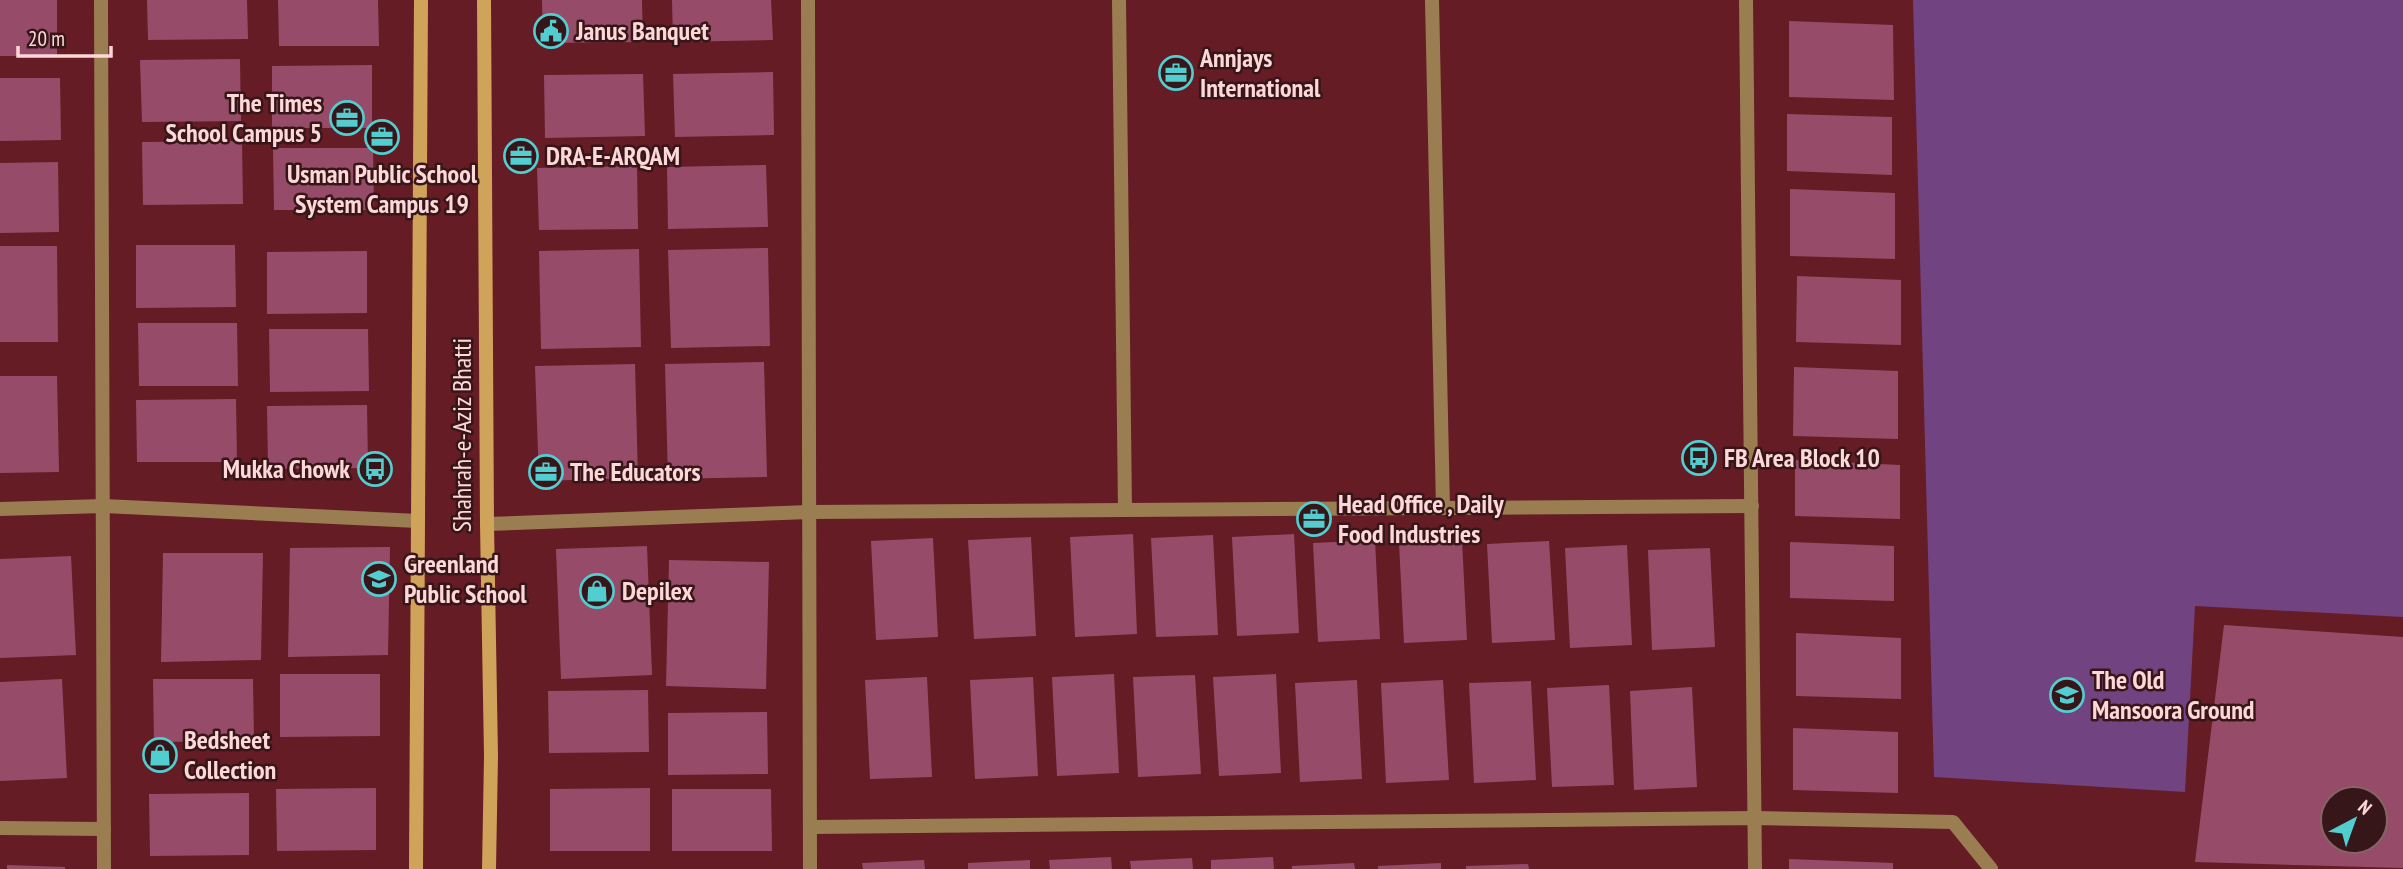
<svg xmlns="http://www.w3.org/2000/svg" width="2403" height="869" font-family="'PT Sans Narrow',sans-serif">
<rect width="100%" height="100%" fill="#651c25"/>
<path fill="#724381" d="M1913,0H2403V617L2195,606L2185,792L1934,777Z"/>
<g fill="#964c68" fill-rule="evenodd">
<rect x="0" y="0" width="57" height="56"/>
<path d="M147,0H247L248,39L148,40Z"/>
<path d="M278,0H378L379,46H279Z"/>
<path d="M542,0H642L643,42L543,43Z"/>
<path d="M672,0H771L773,40L673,42Z"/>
<path d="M1789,21L1893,25L1894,100L1789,97Z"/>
<path d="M240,59L241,121L142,122L140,60Z"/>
<path d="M372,65V128H272V66Z"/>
<path d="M773,72L774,135L675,137L673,74Z"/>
<path d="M643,74L645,136L545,138L544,75Z"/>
<path d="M0,78H60L61,140L0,141Z"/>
<path d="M1787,114L1892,117V175L1787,171Z"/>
<path d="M242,141L243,204L143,205L142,142Z"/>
<path d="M273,148H373L374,210H274Z"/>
<path d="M58,162L59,232L0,233V163Z"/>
<path d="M766,165L768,227L668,229L667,167Z"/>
<path d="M637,166L638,229L539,230L537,168Z"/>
<path d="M1790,189L1895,193V259L1790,256Z"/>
<path d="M136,245H235L236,307L136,308Z"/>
<path d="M0,246H57L58,342H0Z"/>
<path d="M768,248L770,346L671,348L668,250Z"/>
<path d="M639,249L641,347L541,349L539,251Z"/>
<path d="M367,251V313L267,314V252Z"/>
<path d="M1797,276L1901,280V345L1796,342Z"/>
<path d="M138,323H237L238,386H139Z"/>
<path d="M269,329H368L369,391L270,392Z"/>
<path d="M764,362L767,477L668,479L665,364Z"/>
<path d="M635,364L638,478L539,481L535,366Z"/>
<path d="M1794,367L1898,371V439L1793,436Z"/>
<path d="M0,376H57L59,472L0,473Z"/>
<path d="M236,399L237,462H137L136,400Z"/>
<path d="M367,405L368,468L268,469L267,406Z"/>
<path d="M1795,460L1900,465V519L1795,516Z"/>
<path d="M1133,534L1137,634L1075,637L1070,537Z"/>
<path d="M1294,534L1299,633L1237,636L1232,537Z"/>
<path d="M1213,535L1218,635L1156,637L1151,538Z"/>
<path d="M1031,537L1036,636L974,639L968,540Z"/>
<path d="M933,538L938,637L876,640L871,541Z"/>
<path d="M1375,540L1380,639L1318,642L1313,543Z"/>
<path d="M1462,540L1467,640L1404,643L1399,543Z"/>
<path d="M1549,541L1555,640L1492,643L1487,544Z"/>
<path d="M1790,542L1894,546V601L1790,598Z"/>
<path d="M1627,545L1632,645L1570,648L1565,548Z"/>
<path d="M647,546L652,675L561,679L556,549Z"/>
<path d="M390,547L388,655L288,657L290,548Z"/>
<path d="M1710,548L1715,647L1652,650L1648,550Z"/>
<path d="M163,553H263L261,660L161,662Z"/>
<path d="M71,556L76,655L0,658V559Z"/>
<path d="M669,560L769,562L766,689L666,686Z"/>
<path d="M2224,625L2403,637V868L2195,862ZM2333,799H2375V841H2333Z"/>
<path d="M1796,633L1901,638V699L1796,696Z"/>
<path d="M280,674H380V736L280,737Z"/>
<path d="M1114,674L1119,773L1057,776L1052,677Z"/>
<path d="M1276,674L1281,773L1219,776L1213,677Z"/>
<path d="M1195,675L1201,774L1138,777L1133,677Z"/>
<path d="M927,677L932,777L870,779L865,680Z"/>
<path d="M1033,677L1038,776L975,779L970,680Z"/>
<path d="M62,679L67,778L0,781V682Z"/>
<path d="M153,679H253L254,741L154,742Z"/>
<path d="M1357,680L1362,779L1300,782L1295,683Z"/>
<path d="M1443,680L1449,780L1386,783L1381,683Z"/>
<path d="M1531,681L1536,780L1474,783L1469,683Z"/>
<path d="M1609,685L1614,785L1552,787L1547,688Z"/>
<path d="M1692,687L1697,787L1634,790L1630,691Z"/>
<path d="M648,690L649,752L549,753L548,691Z"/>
<path d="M767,712L768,774L668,775V713Z"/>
<path d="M1793,728L1898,732V793L1793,790Z"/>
<path d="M376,788V850L277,851L276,789Z"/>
<path d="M650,788V851H550V789Z"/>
<path d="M672,789H771L772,851H672Z"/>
<path d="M249,793V855L150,856L149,794Z"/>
<path d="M1111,857L1112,869H1050L1049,860Z"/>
<path d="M1273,857L1274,869H1211V860Z"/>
<path d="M1192,858L1193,869H1131L1130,861Z"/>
<path d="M1789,859L1893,863V869H1789Z"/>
<path d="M924,860L925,869H863L862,863Z"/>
<path d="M1030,860V869H968V863Z"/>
<path d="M1354,863L1355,869H1292V866Z"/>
<path d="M1441,863V869H1378V866Z"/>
<path d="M1528,864L1529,869H1466V866Z"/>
<path d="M7,865L65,867V869H7Z"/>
</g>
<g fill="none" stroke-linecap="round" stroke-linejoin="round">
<g stroke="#9a7e52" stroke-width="14">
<path d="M101,0L104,869"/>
<path d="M808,0L810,869"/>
<path d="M1119,0L1125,510"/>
<path d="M1432,0L1443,508"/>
<path d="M1746,0L1755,869"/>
<path d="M0,509L104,506L418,521"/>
<path d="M487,524L809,512L1752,506"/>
<path d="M810,827L1755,818L1953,822L1991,869"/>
<path d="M0,828L104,829"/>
</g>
<g stroke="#d0a35b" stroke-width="14">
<path d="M484,0L487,524L491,756L489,869"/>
<path d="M416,869L421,0"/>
</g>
</g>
<defs>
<g id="civic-ring" transform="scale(1.75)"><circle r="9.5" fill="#361618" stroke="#52cdd0" stroke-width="1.5"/><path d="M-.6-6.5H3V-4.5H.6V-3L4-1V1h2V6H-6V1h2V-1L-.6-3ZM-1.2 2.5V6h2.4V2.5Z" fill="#52cdd0"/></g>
<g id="office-ring" transform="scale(1.75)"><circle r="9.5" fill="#361618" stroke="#52cdd0" stroke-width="1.5"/><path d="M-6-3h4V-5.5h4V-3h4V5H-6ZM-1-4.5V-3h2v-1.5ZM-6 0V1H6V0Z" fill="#52cdd0"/></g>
<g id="bus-ring" transform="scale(1.75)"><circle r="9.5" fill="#361618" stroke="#52cdd0" stroke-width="1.5"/><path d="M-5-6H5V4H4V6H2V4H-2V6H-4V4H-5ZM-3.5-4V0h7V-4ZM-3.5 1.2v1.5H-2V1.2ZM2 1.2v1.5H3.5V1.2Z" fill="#52cdd0"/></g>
<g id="school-ring" transform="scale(1.75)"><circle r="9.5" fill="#361618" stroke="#52cdd0" stroke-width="1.5"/><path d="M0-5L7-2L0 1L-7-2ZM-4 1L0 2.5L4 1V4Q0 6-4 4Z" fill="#52cdd0"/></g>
<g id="shop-ring" transform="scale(1.75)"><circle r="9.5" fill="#361618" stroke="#52cdd0" stroke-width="1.5"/><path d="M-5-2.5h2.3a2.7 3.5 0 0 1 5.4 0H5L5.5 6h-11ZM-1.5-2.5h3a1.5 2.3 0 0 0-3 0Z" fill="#52cdd0"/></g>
</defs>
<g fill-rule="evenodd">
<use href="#civic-ring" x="551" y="31"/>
<use href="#office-ring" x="1176" y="73"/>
<use href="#office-ring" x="347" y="118"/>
<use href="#office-ring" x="382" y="137"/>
<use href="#office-ring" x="521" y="156"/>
<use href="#bus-ring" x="1699" y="458"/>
<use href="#bus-ring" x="375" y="469"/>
<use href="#office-ring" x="546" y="472"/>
<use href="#office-ring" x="1314" y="519"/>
<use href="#school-ring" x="379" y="579"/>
<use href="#shop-ring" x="597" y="591"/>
<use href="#school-ring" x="2067" y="695"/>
<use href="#shop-ring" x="160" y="755"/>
</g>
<g text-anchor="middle" stroke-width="5" stroke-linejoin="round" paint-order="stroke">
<g font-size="26" font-weight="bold" fill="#fed8d8" stroke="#361618" text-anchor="start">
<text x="576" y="40">Janus Banquet</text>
<text x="1200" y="67">Annjays<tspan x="1200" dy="30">International</tspan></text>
<text x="322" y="112" text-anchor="end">The Times<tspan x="322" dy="30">School Campus 5</tspan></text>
<text x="546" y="165">DRA-E-ARQAM</text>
<text x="382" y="183" text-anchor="middle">Usman Public School<tspan x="382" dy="30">System Campus 19</tspan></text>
<text x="1724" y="467">FB Area Block 10</text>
<text x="350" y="478" text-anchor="end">Mukka Chowk</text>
<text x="570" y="481">The Educators</text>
<text x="1338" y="513">Head Office , Daily<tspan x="1338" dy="30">Food Industries</tspan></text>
<text x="404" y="573">Greenland<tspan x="404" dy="30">Public School</tspan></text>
<text x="622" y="600">Depilex</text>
<text x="2092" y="689">The Old<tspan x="2092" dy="30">Mansoora Ground</tspan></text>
<text x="184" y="749">Bedsheet<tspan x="184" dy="30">Collection</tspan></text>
</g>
<g font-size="26" fill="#fed8d8" stroke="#361618">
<text transform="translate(462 435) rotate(-90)" y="9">Shahrah-e-Aziz Bhatti</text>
</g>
</g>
<g transform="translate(2354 820) rotate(41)"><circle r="33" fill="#361618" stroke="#866465" stroke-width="2"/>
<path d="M0-5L12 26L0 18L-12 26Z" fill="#52cdd0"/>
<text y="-10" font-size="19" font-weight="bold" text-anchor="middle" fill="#fed8d8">N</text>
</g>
<path d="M18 46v10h93v-10" fill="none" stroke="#fed8d8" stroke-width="3.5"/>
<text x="28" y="46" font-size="21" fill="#fed8d8" stroke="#361618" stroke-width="5" paint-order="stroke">20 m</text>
</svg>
